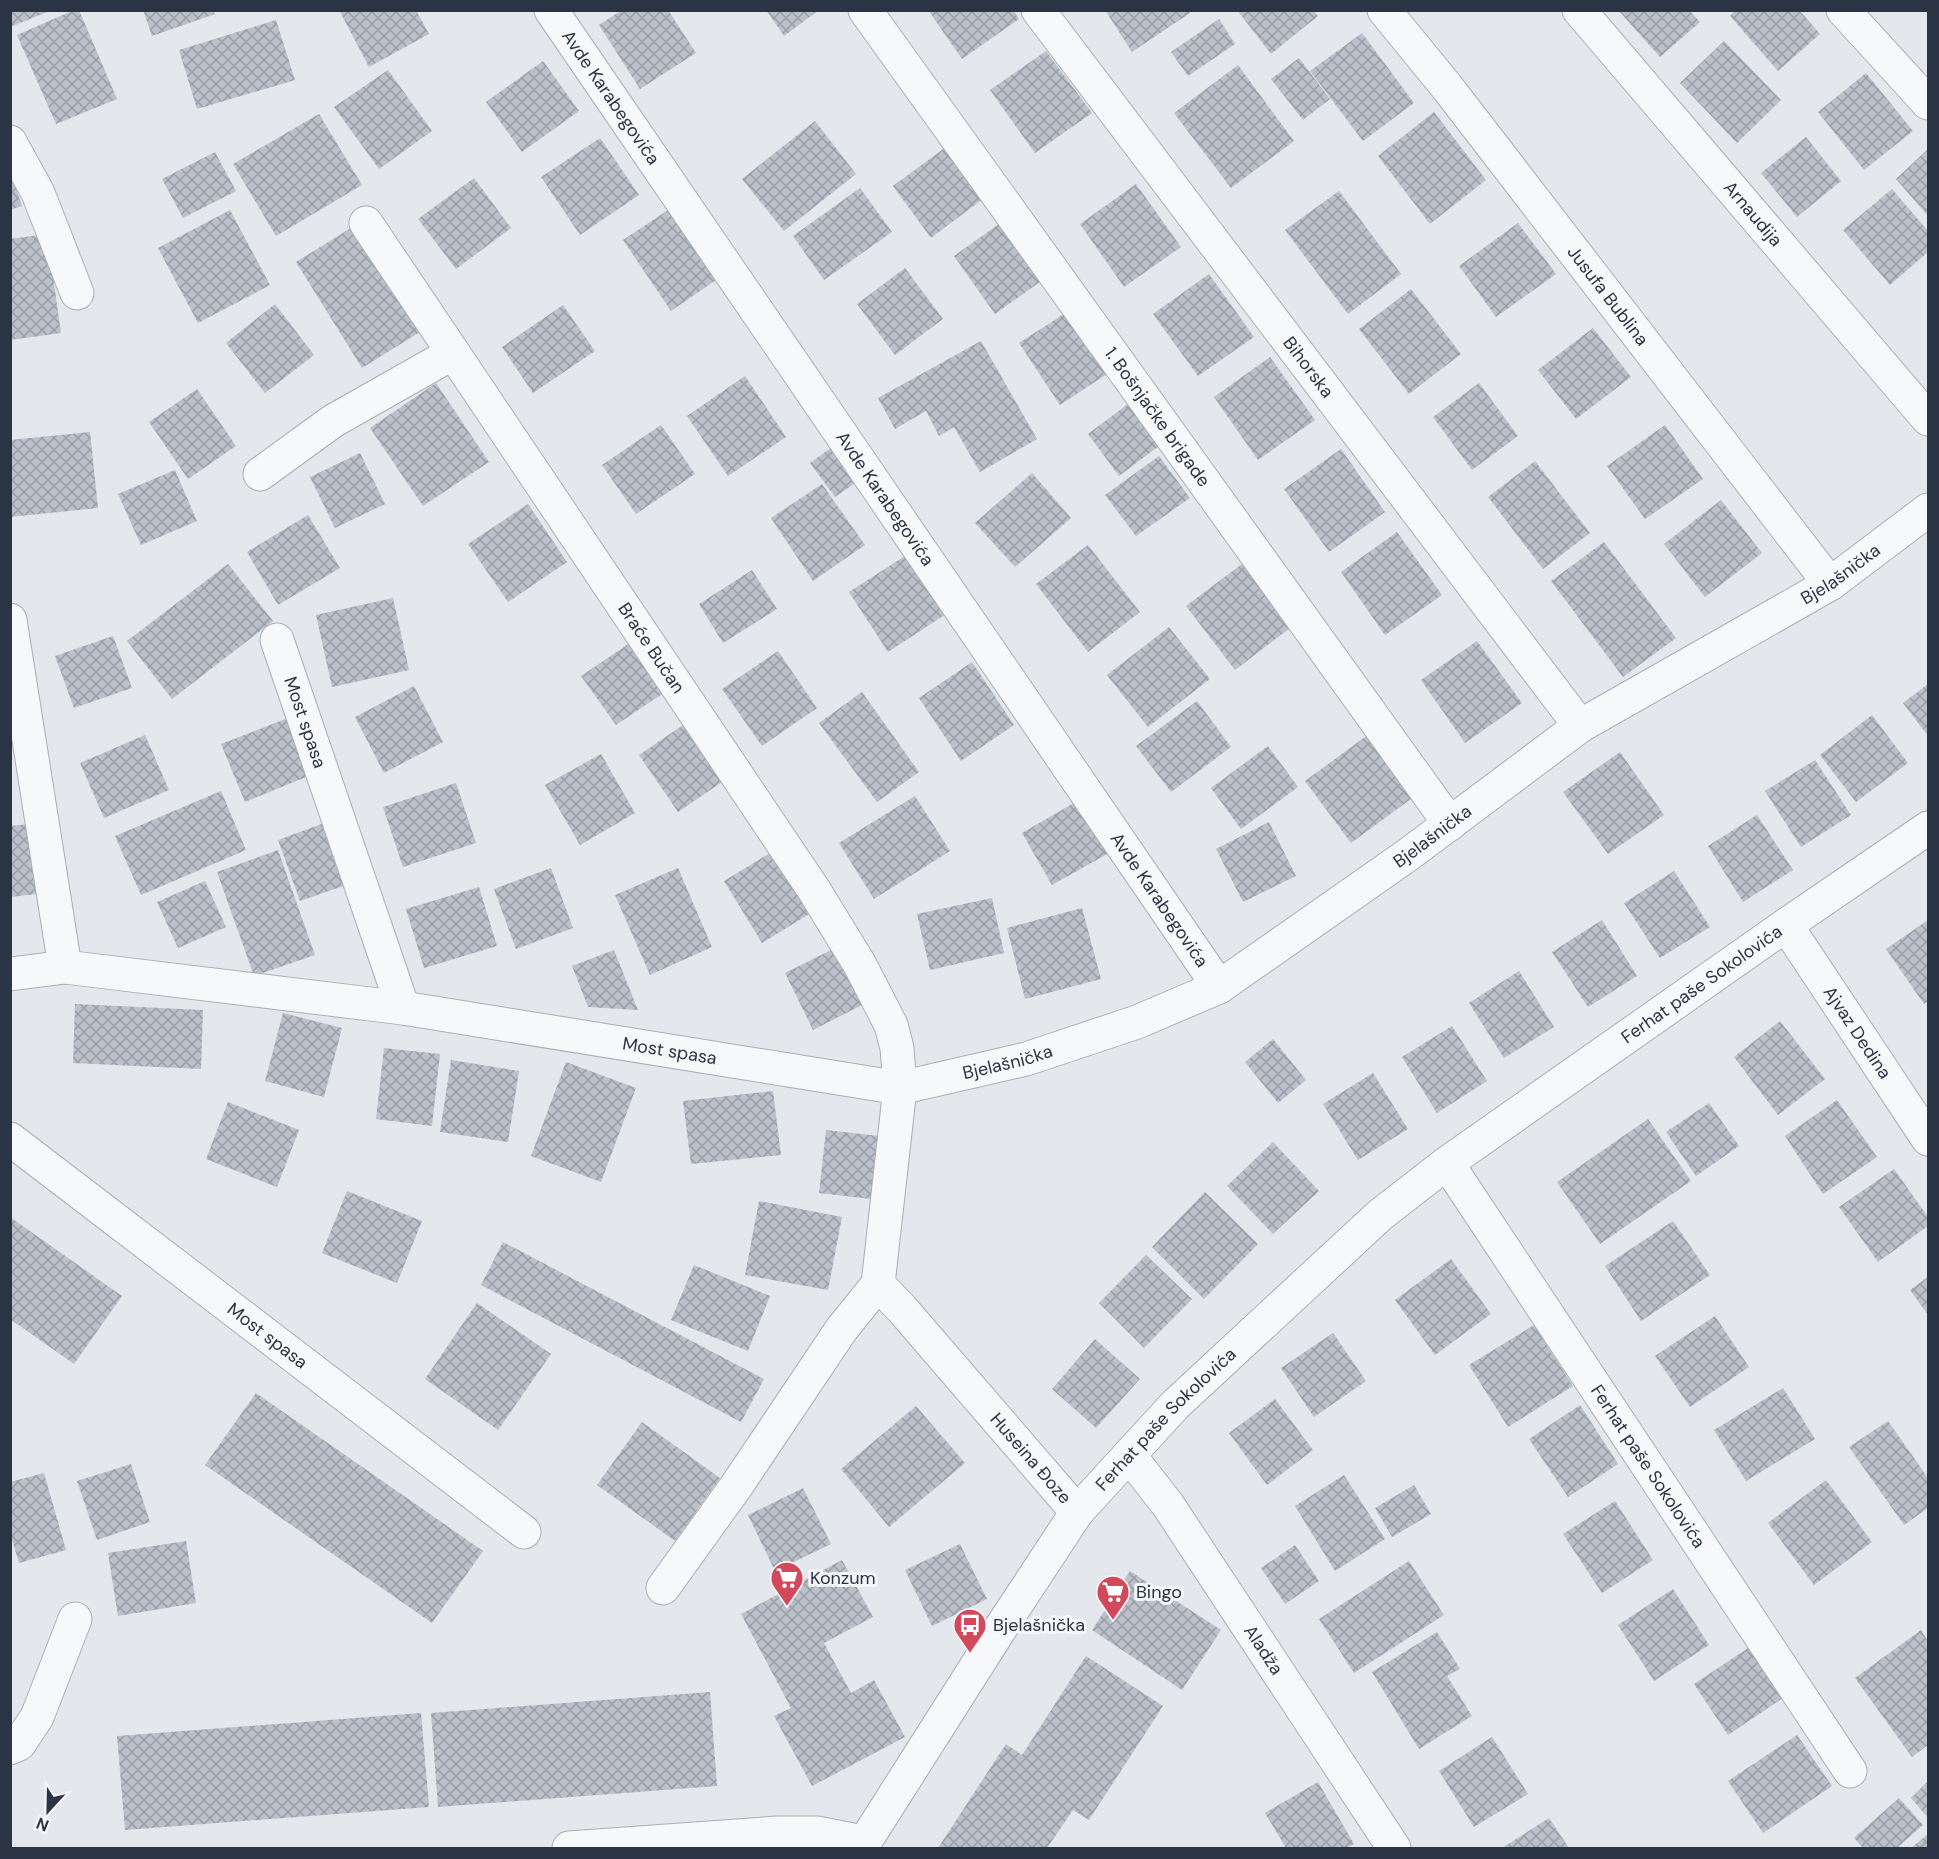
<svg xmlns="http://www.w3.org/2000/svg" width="1939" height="1859" font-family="'DM Sans',sans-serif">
<defs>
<pattern id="building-cross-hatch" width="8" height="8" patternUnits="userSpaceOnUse" patternTransform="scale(1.5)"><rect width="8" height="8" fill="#bbc0ca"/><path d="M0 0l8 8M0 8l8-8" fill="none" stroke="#989da6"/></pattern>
</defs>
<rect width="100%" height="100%" fill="#e4e7ec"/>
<g fill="url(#building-cross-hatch)">
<path d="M10,10H50V11L10,27Z"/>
<path d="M74,10H79L117,99L56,124L17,35Z"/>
<path d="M143,10H213L215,14L152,36Z"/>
<path d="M339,10H416L429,34L369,67Z"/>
<path d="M622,10H668L696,53L640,89L599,25Z"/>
<path d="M766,10H819L784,36Z"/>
<path d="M928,10H1013L1019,19L962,59Z"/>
<path d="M1105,10H1188L1190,13L1132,52Z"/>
<path d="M1237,10H1313L1318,16L1271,54Z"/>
<path d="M1618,10H1689L1700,22L1660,57Z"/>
<path d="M1736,10H1799L1820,34L1778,71L1730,16Z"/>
<path d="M1219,19L1235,44L1188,76L1171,52Z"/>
<path d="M276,20L295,80L197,109L179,50Z"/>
<path d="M1362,33L1414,103L1363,141L1310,71Z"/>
<path d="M1724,41L1781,100L1737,143L1680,83Z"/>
<path d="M1046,51L1092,113L1035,153L990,90Z"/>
<path d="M1299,58L1330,99L1303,120L1271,79Z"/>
<path d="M543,61L579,111L522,152L486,102Z"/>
<path d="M1238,65L1294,141L1231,188L1174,113Z"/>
<path d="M388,70L432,131L379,169L334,107Z"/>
<path d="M1866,73L1913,131L1864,170L1818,112Z"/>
<path d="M1434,112L1486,180L1430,224L1378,156Z"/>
<path d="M319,114L362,185L276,236L233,164Z"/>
<path d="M815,121L856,174L784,231L742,179Z"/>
<path d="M1806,137L1841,181L1797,217L1761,173Z"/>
<path d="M600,138L639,195L580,235L541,177Z"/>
<path d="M950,144L988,195L931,238L893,186Z"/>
<path d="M1928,149V216L1896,179Z"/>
<path d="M215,152L236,191L183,218L162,179Z"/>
<path d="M10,172L22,206L10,210Z"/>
<path d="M474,178L511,228L456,269L418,219Z"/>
<path d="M1136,184L1181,247L1124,287L1080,224Z"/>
<path d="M860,188L892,232L824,280L793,236Z"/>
<path d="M1892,189L1928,231V252L1890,285L1843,230Z"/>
<path d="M1339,191L1401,274L1348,314L1285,230Z"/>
<path d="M671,208L719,278L671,311L623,240Z"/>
<path d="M230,210L270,285L198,323L158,248Z"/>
<path d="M1003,221L1044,279L995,314L954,256Z"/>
<path d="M1518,223L1556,274L1496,317L1459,266Z"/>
<path d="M354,226L420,332L362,368L296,262Z"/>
<path d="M47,234L61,333L10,340V239Z"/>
<path d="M905,268L943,319L895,355L857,304Z"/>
<path d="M1209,274L1254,337L1198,376L1153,314Z"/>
<path d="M1411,289L1461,354L1409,394L1359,329Z"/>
<path d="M275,304L314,355L265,393L226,343Z"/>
<path d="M563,305L595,351L533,393L502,347Z"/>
<path d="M1070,310L1110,372L1060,405L1019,343Z"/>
<path d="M1593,328L1631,377L1576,419L1538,370Z"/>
<path d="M981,341L1037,439L980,472L954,427L939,436L926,411L895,429L878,398Z"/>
<path d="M1270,357L1315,420L1258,460L1214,397Z"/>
<path d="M745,376L786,437L728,476L687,416Z"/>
<path d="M436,383L489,462L423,506L370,428Z"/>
<path d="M1479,383L1518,436L1472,470L1433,417Z"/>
<path d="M197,389L236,446L188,479L149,422Z"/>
<path d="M1132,401L1163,443L1119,476L1088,434Z"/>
<path d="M661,425L695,474L636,514L602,465Z"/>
<path d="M1665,425L1703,479L1645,519L1607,466Z"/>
<path d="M90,432L98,508L10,517V440Z"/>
<path d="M839,442L864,477L835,497L810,463Z"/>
<path d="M1341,449L1385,512L1329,552L1284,489Z"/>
<path d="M360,453L385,504L335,528L310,477Z"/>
<path d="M1159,456L1190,498L1136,536L1105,495Z"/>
<path d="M1535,461L1590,533L1543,569L1488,497Z"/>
<path d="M175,470L197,521L141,545L118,494Z"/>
<path d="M1032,473L1071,518L1015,567L975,523Z"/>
<path d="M822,484L865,545L813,581L771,518Z"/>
<path d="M1721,500L1762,553L1705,597L1664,544Z"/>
<path d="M528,504L567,562L508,602L468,544Z"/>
<path d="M308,515L340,568L278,605L247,552Z"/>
<path d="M1397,532L1442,595L1385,635L1341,572Z"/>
<path d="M1604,542L1676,638L1623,677L1551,581Z"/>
<path d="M1088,545L1140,612L1088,652L1036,584Z"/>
<path d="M908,554L946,614L888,652L849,592Z"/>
<path d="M228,564L273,621L172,699L127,641Z"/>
<path d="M1242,564L1290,628L1235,670L1186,606Z"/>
<path d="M752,570L777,609L723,643L699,604Z"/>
<path d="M393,598L409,670L332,687L316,615Z"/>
<path d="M1169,627L1210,679L1148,727L1107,675Z"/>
<path d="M113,636L132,688L74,708L55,656Z"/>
<path d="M1477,641L1522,703L1465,743L1421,680Z"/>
<path d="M630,643L665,692L616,725L581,676Z"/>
<path d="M778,651L817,708L762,746L722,689Z"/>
<path d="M972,662L1014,725L961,761L919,698Z"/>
<path d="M1928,684V736L1903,703Z"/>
<path d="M414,686L443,742L384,773L355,717Z"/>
<path d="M862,692L919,772L877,802L819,723Z"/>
<path d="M1197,701L1231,747L1171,792L1136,746Z"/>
<path d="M1872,715L1908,763L1856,802L1820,755Z"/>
<path d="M293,716L316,773L245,802L221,744Z"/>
<path d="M686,723L725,780L678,812L639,755Z"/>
<path d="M1369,734L1415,796L1351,843L1305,781Z"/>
<path d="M145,735L169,790L104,818L80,763Z"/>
<path d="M1268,746L1298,787L1241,829L1211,788Z"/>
<path d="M1620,752L1664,815L1608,854L1563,792Z"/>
<path d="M601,754L635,813L580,845L545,785Z"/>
<path d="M1815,760L1851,815L1801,847L1765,791Z"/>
<path d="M456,783L476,843L403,867L383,807Z"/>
<path d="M221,791L246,850L141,895L115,836Z"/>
<path d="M915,796L950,851L874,899L839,843Z"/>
<path d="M1079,800L1109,853L1052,885L1022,833Z"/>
<path d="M1757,815L1793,870L1743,902L1708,846Z"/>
<path d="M327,822L349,884L300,901L278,840Z"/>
<path d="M1269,822L1296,876L1243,902L1216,849Z"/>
<path d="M29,824L37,894L10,897V826Z"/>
<path d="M278,850L315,955L254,976L217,872Z"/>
<path d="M775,850L814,911L762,943L724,881Z"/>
<path d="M551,868L573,928L516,949L494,889Z"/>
<path d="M678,868L712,947L650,975L615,895Z"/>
<path d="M1674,871L1710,927L1660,958L1624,903Z"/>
<path d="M205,881L226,927L178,948L157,902Z"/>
<path d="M479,887L497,946L424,968L406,909Z"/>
<path d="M992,898L1004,953L930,970L917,914Z"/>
<path d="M1082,908L1101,979L1025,999L1007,928Z"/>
<path d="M1602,920L1637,976L1588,1007L1552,952Z"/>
<path d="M1928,920V1001L1924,1004L1886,949Z"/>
<path d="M837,947L866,1003L813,1030L785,973Z"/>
<path d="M614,950L638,1010L588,1007L572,966Z"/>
<path d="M1519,971L1554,1027L1504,1058L1469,1003Z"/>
<path d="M75,1004L203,1010L201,1069L73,1063Z"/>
<path d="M283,1013L342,1028L324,1097L265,1081Z"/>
<path d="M1780,1021L1825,1079L1778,1115L1734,1057Z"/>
<path d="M1452,1026L1487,1081L1437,1113L1402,1057Z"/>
<path d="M1273,1039L1306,1080L1278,1103L1245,1062Z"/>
<path d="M384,1048L440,1054L432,1126L376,1119Z"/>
<path d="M451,1060L519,1071L508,1142L440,1132Z"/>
<path d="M566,1062L636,1088L601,1182L531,1156Z"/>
<path d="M1373,1073L1408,1129L1358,1160L1323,1104Z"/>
<path d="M773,1091L781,1155L691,1164L683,1101Z"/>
<path d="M1837,1100L1877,1157L1823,1194L1785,1136Z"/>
<path d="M228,1102L299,1130L277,1187L206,1159Z"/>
<path d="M1709,1103L1739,1146L1696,1176L1666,1132Z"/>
<path d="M1648,1119L1691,1181L1600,1244L1557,1182Z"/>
<path d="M826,1130L879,1136L871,1199L819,1193Z"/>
<path d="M1273,1142L1319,1191L1273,1234L1227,1186Z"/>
<path d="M1894,1169L1928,1217V1226L1878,1262L1839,1207Z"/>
<path d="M347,1191L422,1221L397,1283L322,1253Z"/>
<path d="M1205,1192L1258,1244L1204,1299L1152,1247Z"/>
<path d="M759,1201L842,1217L828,1290L745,1275Z"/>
<path d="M10,1217L122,1296L74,1364L10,1319Z"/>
<path d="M1673,1221L1710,1275L1641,1321L1605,1266Z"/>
<path d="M503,1242L764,1379L741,1422L481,1285Z"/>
<path d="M1146,1255L1192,1299L1144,1348L1099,1303Z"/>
<path d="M1451,1259L1491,1314L1435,1355L1395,1300Z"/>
<path d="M694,1265L770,1296L748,1351L671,1320Z"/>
<path d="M1928,1277V1315L1910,1290Z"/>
<path d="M477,1303L551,1354L498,1430L425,1379Z"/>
<path d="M1715,1316L1749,1367L1690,1407L1655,1356Z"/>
<path d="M1534,1325L1573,1386L1508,1427L1469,1365Z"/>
<path d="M1333,1333L1366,1381L1314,1417L1281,1368Z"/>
<path d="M1095,1339L1140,1379L1096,1428L1052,1389Z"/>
<path d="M1783,1388L1815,1439L1746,1481L1714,1430Z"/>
<path d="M256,1393L483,1551L432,1623L205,1465Z"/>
<path d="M1275,1399L1313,1450L1267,1485L1229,1433Z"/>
<path d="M1580,1405L1618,1464L1568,1497L1529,1439Z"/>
<path d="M916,1406L965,1463L889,1527L841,1469Z"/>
<path d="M1888,1421L1928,1478V1508L1904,1525L1849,1447Z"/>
<path d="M642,1422L720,1478L675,1541L597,1485Z"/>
<path d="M131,1464L150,1522L97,1540L77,1481Z"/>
<path d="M44,1473L66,1550L19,1563L10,1533V1482Z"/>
<path d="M1344,1475L1385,1539L1335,1571L1295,1506Z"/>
<path d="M1826,1480L1872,1542L1814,1585L1768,1523Z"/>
<path d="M1414,1485L1431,1514L1392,1537L1375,1508Z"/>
<path d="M803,1488L831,1544L775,1571L748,1515Z"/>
<path d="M1615,1501L1653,1560L1602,1593L1563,1534Z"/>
<path d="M186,1541L196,1603L118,1616L108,1553Z"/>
<path d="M960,1544L987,1599L932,1626L905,1570Z"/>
<path d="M1295,1545L1319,1581L1285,1604L1261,1568Z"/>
<path d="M842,1560L873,1617L824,1643L851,1693L874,1680L905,1737L812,1786L774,1716L791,1708L741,1614Z"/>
<path d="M1409,1561L1444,1615L1354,1673L1319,1619Z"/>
<path d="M1130,1571L1221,1630L1182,1690L1092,1630Z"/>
<path d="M1673,1589L1709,1645L1654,1681L1618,1625Z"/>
<path d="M1921,1630L1928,1641V1745L1912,1757L1855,1678Z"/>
<path d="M1437,1632L1460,1669L1447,1676L1472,1716L1419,1749L1372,1672Z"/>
<path d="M1748,1648L1783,1698L1728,1735L1694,1684Z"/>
<path d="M1086,1656L1163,1706L1089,1820L1073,1810L1047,1848H938L1006,1744L1022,1755Z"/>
<path d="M710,1692L717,1786L438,1807L431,1713Z"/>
<path d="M421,1713L429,1807L125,1830L117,1736Z"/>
<path d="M1797,1735L1832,1786L1763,1833L1728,1781Z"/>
<path d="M1492,1737L1528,1794L1474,1827L1439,1771Z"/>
<path d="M1928,1781V1818L1911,1798Z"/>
<path d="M1318,1782L1354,1844L1346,1848H1286L1265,1813Z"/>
<path d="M1899,1798L1923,1825L1897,1848H1863L1854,1838Z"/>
<path d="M1549,1818L1569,1848H1502Z"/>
<path d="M1928,1834V1848H1911Z"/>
</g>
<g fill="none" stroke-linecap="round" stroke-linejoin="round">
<g stroke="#a9aeb7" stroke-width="35">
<g id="street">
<path id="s1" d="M551,10L1219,987"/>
<path id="s2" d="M865,10L1450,824"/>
<path id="s3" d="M1038,10L1580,726"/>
<path id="s4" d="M1384,10L1447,87L1830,584"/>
<path id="s5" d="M1579,10L1928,419"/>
<path d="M1843,10L1928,103"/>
<path d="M10,142L38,193L77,293"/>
<path id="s6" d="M366,223L814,890L860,965L891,1025L897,1048L900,1088L878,1284L902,1309L1077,1512"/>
<path d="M260,474L333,421L453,353"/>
<path d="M10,620L65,967"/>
<path id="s7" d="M277,640L403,1008"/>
<path id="s8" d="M1786,925L1928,1139"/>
<path id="s9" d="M10,974L65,967L403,1008L900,1088L1026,1059L1137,1022L1219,987L1409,854L1580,726L1830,584L1928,510"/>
<path id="s10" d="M10,1139L524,1532"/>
<path id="s11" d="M1447,1163L1850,1771"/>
<path id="s12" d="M1129,1455L1168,1505L1394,1848"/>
<path d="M663,1588L737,1485L841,1330L878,1284"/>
<path d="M10,1748L19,1744L37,1717L75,1619"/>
<path d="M569,1848L777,1833H817L863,1842"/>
<path id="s13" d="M861,1848L1000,1629L1077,1512L1175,1405L1380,1215L1447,1163L1786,925L1928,828"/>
</g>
</g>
<use href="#street" stroke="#f7f8fa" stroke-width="33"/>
</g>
<defs>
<g id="supermarket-pin" transform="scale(1.725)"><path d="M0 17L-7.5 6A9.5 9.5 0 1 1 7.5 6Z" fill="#d1495b" stroke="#f4f6f9"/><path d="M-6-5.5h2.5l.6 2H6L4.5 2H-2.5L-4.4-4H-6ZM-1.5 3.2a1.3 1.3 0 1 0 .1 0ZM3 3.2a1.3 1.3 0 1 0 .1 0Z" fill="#fff"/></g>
<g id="bus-pin" transform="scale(1.725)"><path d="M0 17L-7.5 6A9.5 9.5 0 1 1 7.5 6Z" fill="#d1495b" stroke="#f4f6f9"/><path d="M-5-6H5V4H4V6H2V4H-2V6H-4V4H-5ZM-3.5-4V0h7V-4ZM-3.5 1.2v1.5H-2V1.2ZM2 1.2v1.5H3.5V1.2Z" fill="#fff"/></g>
</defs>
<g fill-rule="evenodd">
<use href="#supermarket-pin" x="787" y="1578"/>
<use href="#supermarket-pin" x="1113" y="1592"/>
<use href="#bus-pin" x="970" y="1625"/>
</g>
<g text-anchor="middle" stroke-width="6" stroke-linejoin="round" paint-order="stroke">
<g font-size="18" fill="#2b3445" stroke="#f4f6f9">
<text dy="6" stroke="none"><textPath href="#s1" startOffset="106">Avde Karabegovića</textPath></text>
<text dy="6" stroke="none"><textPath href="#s5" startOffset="268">Arnaudija</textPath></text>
<text dy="6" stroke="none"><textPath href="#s4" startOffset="363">Jusufa Bublina</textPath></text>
<text dy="6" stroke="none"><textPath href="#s3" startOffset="448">Bihorska</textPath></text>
<text dy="6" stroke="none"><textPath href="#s2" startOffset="501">1. Bošnjačke brigade</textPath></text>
<text dy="6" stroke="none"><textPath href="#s1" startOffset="592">Avde Karabegovića</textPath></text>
<text dy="6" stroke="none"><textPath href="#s9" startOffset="1982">Bjelašnička</textPath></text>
<text dy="6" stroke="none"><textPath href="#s6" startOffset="512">Braće Bučan</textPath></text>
<text dy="6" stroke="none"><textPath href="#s7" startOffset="87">Most spasa</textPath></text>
<text dy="6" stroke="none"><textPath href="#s9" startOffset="1496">Bjelašnička</textPath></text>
<text dy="6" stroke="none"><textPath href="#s1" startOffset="1078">Avde Karabegovića</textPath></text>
<text dy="6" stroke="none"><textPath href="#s13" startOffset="1220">Ferhat paše Sokolovića</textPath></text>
<text dy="6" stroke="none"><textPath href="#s8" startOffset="129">Ajvaz Dedina</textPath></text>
<text dy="6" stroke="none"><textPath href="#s9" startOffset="666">Most spasa</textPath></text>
<text dy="6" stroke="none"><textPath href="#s9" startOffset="1010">Bjelašnička</textPath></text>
<text dy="6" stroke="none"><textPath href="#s10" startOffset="324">Most spasa</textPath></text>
<text dy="6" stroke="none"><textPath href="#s13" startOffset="528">Ferhat paše Sokolovića</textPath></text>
<text dy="6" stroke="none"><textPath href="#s6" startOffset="1452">Huseina Đoze</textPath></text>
<text dy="6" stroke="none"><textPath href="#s11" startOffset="364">Ferhat paše Sokolovića</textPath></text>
<text dy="6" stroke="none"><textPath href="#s12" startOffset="237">Aladža</textPath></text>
</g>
<g font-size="18" fill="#2b3445" stroke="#f4f6f9" text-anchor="start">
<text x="810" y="1584">Konzum</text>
<text x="1136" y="1598">Bingo</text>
<text x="993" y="1631">Bjelašnička</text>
</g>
</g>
<rect width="1939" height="1859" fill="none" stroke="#2b3445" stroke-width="24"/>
<g transform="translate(48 1811) rotate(202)" stroke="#f4f6f9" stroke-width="4.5" paint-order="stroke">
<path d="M0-4.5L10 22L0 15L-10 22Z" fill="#2b3445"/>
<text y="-9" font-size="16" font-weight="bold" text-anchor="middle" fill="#2b3445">N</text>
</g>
</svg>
